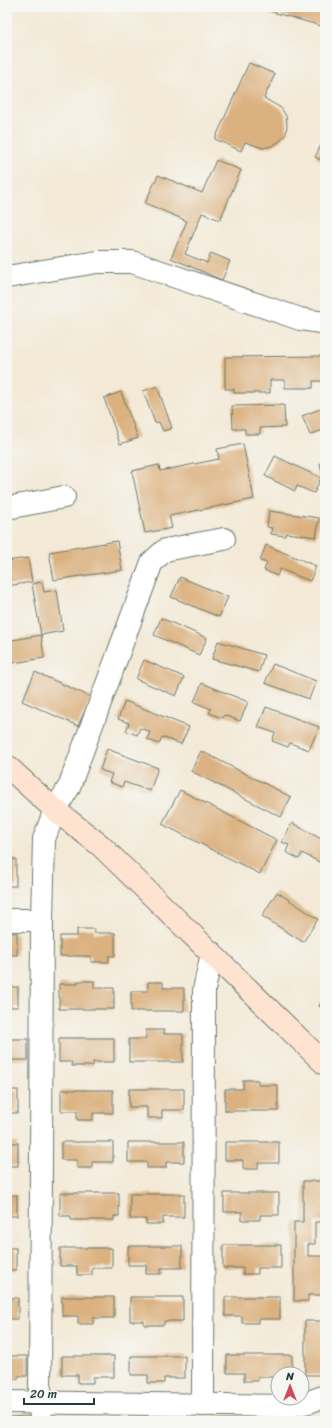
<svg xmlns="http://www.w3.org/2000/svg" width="332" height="1428" font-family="Sriracha,sans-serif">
<rect width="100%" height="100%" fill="#f6f6f2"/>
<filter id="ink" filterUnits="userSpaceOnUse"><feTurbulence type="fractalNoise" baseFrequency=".025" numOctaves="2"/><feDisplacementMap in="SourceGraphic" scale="8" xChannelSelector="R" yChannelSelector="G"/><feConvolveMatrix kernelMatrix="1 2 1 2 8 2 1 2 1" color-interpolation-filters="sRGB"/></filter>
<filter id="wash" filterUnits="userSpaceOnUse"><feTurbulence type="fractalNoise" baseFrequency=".012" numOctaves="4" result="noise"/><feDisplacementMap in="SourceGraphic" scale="16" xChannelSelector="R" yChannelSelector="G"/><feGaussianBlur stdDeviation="0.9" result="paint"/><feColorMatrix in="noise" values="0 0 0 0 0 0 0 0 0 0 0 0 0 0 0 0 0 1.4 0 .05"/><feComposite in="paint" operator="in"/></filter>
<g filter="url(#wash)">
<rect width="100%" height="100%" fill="#f3e9d6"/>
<g id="blocks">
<g fill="#dbb17f">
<path d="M255,7H325V27Z"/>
<path d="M249,63L275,74L264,98L281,108L286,116L287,125L286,134L280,141L272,146L263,148L245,142L241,151L215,139Z"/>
<path d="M325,137V162L315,157Z"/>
<path d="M216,160L241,170L220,220L202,213L185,254L207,263L211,253L230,261L222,280L171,258L187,221L145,203L158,175L202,193Z"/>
<path d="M325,356V381H313V388H285V380H270V393H234V389H225V357Z"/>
<path d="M157,386L172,428L163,431L159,422L155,423L143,391Z"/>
<path d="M121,392L138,438L120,444L104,398Z"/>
<path d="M284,405L285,427L260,428V434H245V429H233L232,406Z"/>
<path d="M325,407V429L310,435L302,416Z"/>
<path d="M243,444L254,499L169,516L172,528L145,533L132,471L159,465L160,471L219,459L217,449Z"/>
<path d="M275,456L321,478L314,493L297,486L295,491L265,476Z"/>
<path d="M325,462V484H324L320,463Z"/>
<rect x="321" y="506" width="4" height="16"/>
<path d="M269,511L319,518L316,537L286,533L285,536L271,534L272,528L267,527Z"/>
<path d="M117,541L122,570L54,580L49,552Z"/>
<path d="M266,545L316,566L310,581L280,569L277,576L264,570L267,563L260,561Z"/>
<path d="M28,558L32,582L7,586V561Z"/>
<path d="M180,577L228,597L219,617L171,597Z"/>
<path d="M42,582L44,592L57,590L63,631L41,635L32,584Z"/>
<path d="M161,618L207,638L199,655L154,635Z"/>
<path d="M41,635L44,658L7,664V641Z"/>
<path d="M218,641L264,655L259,672L212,659Z"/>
<path d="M144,660L184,677L176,696L136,679Z"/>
<path d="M273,664L316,681L309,699L265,683Z"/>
<path d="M35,672L91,697L78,726L22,701Z"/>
<path d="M202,683L248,702L240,721L224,715L222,718L209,713L211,709L194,702Z"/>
<path d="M125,701L189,727L181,744L162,737L159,744L147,739L150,732L140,728L137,735L126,731L129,723L118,719Z"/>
<path d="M266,707L319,727L309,750L290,743L288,747L272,741L275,733L258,727Z"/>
<path d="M107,749L158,768L150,791L124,782L122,787L109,782L112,774L100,770Z"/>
<path d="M201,751L291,797L281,817L191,771Z"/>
<path d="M180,790L277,840L260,874L162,824Z"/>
<path d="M292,823L325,841V865L302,853L299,859L286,852L289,845L282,842Z"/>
<rect x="7" y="859" width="9" height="27"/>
<path d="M277,892L318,919L303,942L262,916Z"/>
<path d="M77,929H94V933H115V956H109V962H91V956H60V936H77Z"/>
<rect x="7" y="933" width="10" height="22"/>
<path d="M78,981H94V988H114V1009H59V984H78Z"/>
<path d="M148,982H163V988H184V1011H131V991H148Z"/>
<rect x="7" y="987" width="11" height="20"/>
<path d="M325,995V1010L319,1006Z"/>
<path d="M146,1030H164V1034H183V1062H129V1039H146Z"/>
<path d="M59,1038H114V1062H93V1066H72V1062H59Z"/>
<rect x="7" y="1039" width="21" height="21"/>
<path d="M243,1080H258V1085H278V1111H225V1089H243Z"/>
<path d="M129,1089H184V1110H162V1118H147V1107H129Z"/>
<rect x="7" y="1090" width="11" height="23"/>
<path d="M61,1090H113V1113H93V1120H77V1111H61Z"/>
<path d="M61,1142H113V1162H92V1168H77V1160H61Z"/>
<path d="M128,1142H184V1162H166V1168H147V1162H128Z"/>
<path d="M225,1142H279V1163H258V1169H243V1160H225Z"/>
<rect x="7" y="1143" width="11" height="23"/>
<path d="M303,1181H322V1189H325V1222H315V1244H308V1256H325V1295H308V1301H294V1222H303Z"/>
<path d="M60,1193H119V1216H114V1220H71V1216H60Z"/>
<path d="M224,1193H279V1215H260V1220H242V1212H224Z"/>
<path d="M130,1194H184V1217H163V1224H146V1219H130Z"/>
<rect x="7" y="1195" width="10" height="21"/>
<path d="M223,1245H281V1268H258V1274H243V1268H223Z"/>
<path d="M128,1246H182V1268H161V1274H146V1265H128Z"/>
<rect x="7" y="1248" width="9" height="22"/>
<path d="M60,1248H112V1268H92V1275H77V1266H60Z"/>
<path d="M62,1297H114V1318H93V1324H78V1316H62Z"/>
<path d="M130,1297H183V1321H164V1325H144V1321H130Z"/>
<path d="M225,1297H280V1319H258V1323H242V1316H225Z"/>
<rect x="7" y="1298" width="11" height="21"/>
<path d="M305,1321H323V1327H325V1375H305Z"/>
<path d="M227,1355H292V1374H278V1377H258V1381H244V1373H227Z"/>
<path d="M7,1356H27V1376H18V1379H7Z"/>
<path d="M62,1356H114V1377H93V1383H78V1375H62Z"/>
<path d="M131,1356H185V1378H164V1383H148V1375H131Z"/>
<path d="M28,1416V1421H7V1417Z"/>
<path d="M285,1418V1421H180V1420Z"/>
</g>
</g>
</g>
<g filter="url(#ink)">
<use href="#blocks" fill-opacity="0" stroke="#69796d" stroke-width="1"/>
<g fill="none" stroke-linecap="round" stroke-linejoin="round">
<g stroke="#69796d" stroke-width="24">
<g id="minor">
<path d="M7,277L97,262H132L300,319L325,323"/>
<path d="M7,508L64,497"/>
<path d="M7,920H42"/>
<path d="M7,1402L289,1406L309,1402L325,1396"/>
<path d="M203,1405L204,990L212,953"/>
<path d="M41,1421L40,1402L42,920L44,839L55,810L69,787L152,562L165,550L224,539"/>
</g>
</g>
<g stroke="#69796d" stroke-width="24">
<path id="secondary" d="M7,766L55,810L100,845L325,1064"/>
</g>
<use href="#minor" stroke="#fff" stroke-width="22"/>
<use href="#secondary" stroke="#fee3d1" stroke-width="22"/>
</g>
</g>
<rect width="332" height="1428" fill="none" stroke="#f6f6f2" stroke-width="24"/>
<g transform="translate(290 1386)"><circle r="19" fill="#f6f6f2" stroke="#a0aca6"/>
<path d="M0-3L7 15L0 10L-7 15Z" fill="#d1495b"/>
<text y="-6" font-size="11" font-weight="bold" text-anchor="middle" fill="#1f3d34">N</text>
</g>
<path d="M24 1398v6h70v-6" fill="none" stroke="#1f3d34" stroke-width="2"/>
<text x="30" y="1398" font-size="12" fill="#1f3d34" stroke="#f6f6f2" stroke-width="3" paint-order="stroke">20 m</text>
</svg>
